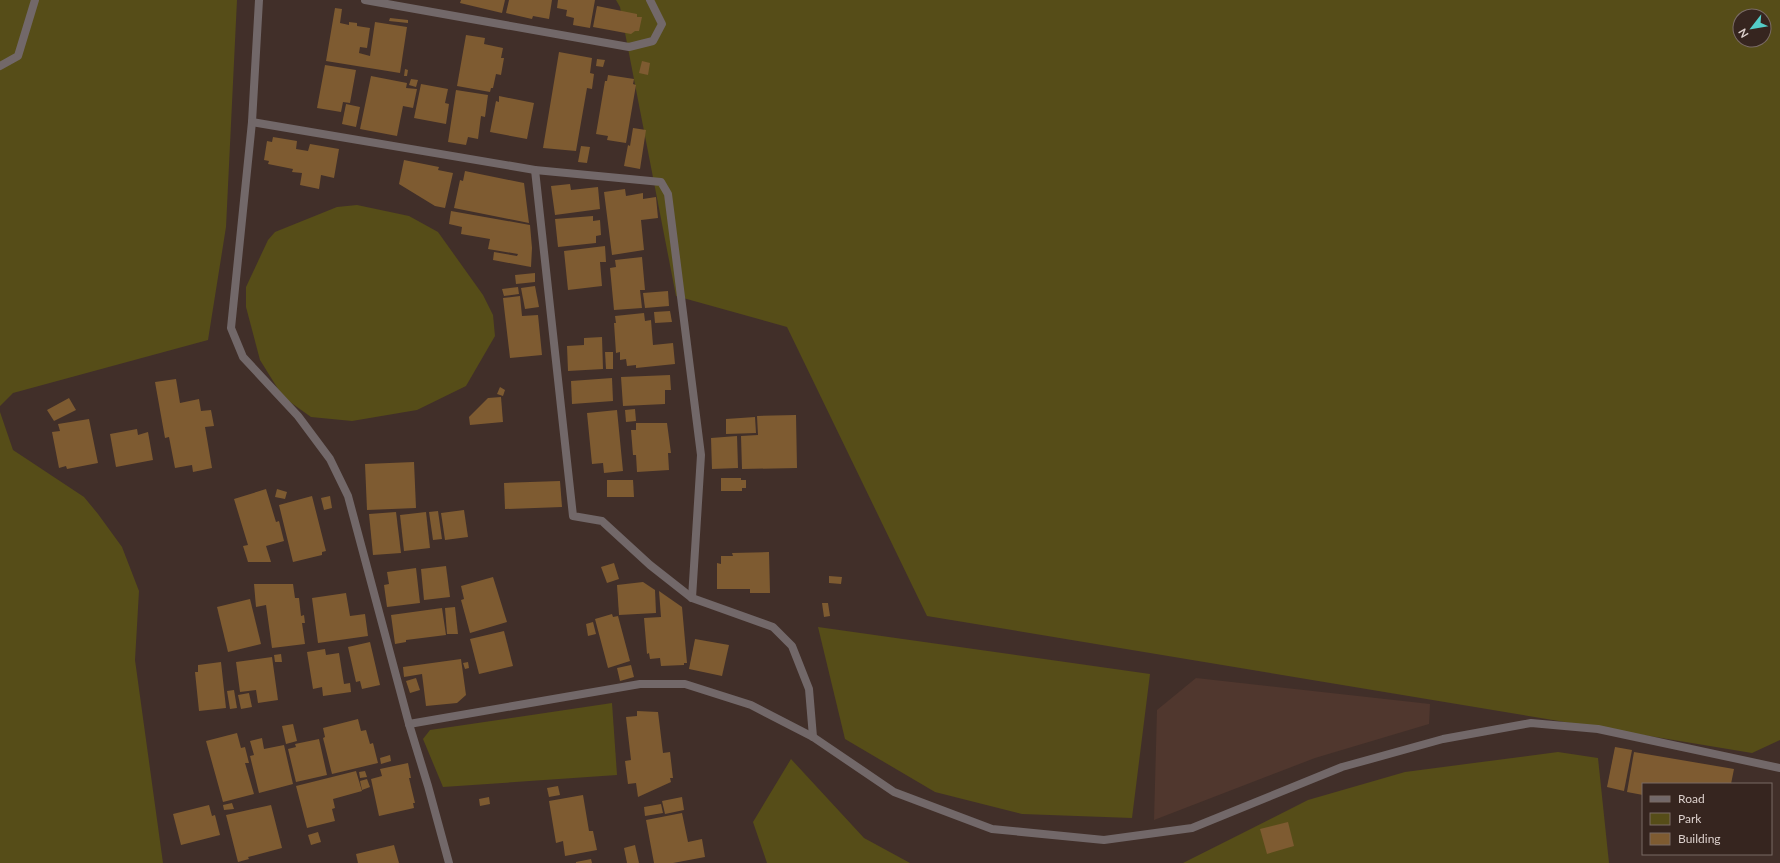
<svg xmlns="http://www.w3.org/2000/svg" width="1780" height="863" font-family="Lato,sans-serif">
<rect width="100%" height="100%" fill="#412f29"/>
<path fill="#50372e" d="M1196,678L1430,704L1429,724L1315,758L1154,820L1157,710Z"/>
<g fill="#564d18" fill-rule="evenodd">
<path d="M0,0H237L226,227L208,340L13,393L0,406Z"/>
<path d="M616,0H1780V740L1752,753L927,616L787,327L676,296L620,7ZM1740,16H1764V40H1740Z"/>
<path d="M357,205L409,216L438,232L483,295L493,315L495,336L466,386L417,410L352,421L311,417L283,397L260,360L246,307V287L268,240L275,232L337,207Z"/>
<path d="M0,412L13,450L84,497L98,514L122,547L139,591L135,660L163,863H0Z"/>
<path d="M818,627L1150,674L1132,818L1022,814L935,792L845,739Z"/>
<path d="M612,703L617,775L443,787L423,739L430,730Z"/>
<path d="M1558,752L1598,758L1609,863H1183L1308,800L1405,772Z"/>
<path d="M791,759L864,838L910,863H767L753,822Z"/>
</g>
<g fill="#7e5b31">
<path d="M461,0H505L502,13L460,3Z"/>
<path d="M509,0H552L549,19L533,16L532,19L506,13Z"/>
<path d="M558,0H595L590,28L573,25L574,18L566,16L567,10L557,8Z"/>
<path d="M597,6L637,14V17H642L639,31H635L631,34L593,27Z"/>
<path d="M335,8L342,9L340,23L349,25V22L357,23V26L370,28L367,48L360,47L359,53L370,56L375,22L407,27L400,73L326,61Z"/>
<path d="M390,18L408,20V23L389,21Z"/>
<path d="M466,35L485,38L484,44L503,48L501,58H504L501,75L496,74L493,88H491L490,92L457,86Z"/>
<path d="M559,52L592,58L590,73L594,74L592,89L587,88L576,151L543,148Z"/>
<path d="M597,59L605,60L603,67L596,66Z"/>
<path d="M642,61L650,63L648,75L639,73Z"/>
<path d="M325,65L356,70L350,103L343,102L341,112L317,108Z"/>
<path d="M405,69L408,70L407,76H404Z"/>
<path d="M608,75L634,79L633,84L636,85L626,143L607,140L608,136L596,134L605,81H607Z"/>
<path d="M371,76L407,83L406,88L417,89L413,108L403,106L397,136L360,129Z"/>
<path d="M411,79L418,80L416,87L409,85Z"/>
<path d="M421,84L448,89L445,103L449,104L446,124L414,118Z"/>
<path d="M456,90L488,95L485,117L481,116L478,139L468,137L466,145L448,142Z"/>
<path d="M499,96L534,103L527,139L490,132L496,101L499,102Z"/>
<path d="M346,104L360,107L356,127L342,124Z"/>
<path d="M633,128L646,130L640,169L624,166L628,145L630,146Z"/>
<path d="M273,137L297,141L296,149L308,151L310,144L339,149L334,178L321,175L319,189L300,185L302,173L292,172L293,169L268,164L269,161L264,160L267,141L272,142Z"/>
<path d="M581,146L590,147L587,163L578,162Z"/>
<path d="M404,160L439,167L438,170L453,173L445,208L435,206L399,184Z"/>
<path d="M465,171L524,183L529,223L454,208L460,180L463,181Z"/>
<path d="M570,184L571,190L598,187L600,209L555,215L551,186Z"/>
<path d="M625,189L626,196L643,193V199L656,197L658,218L641,220L644,250L612,255L604,192Z"/>
<path d="M451,211L530,225L532,248L531,267L493,260L494,252L517,256L518,254L488,249L490,239L461,234L462,227L449,224Z"/>
<path d="M593,216V221L600,220L601,235L596,236V243L558,247L555,219Z"/>
<path d="M605,246L606,262H600L602,286L568,290L564,251Z"/>
<path d="M642,257L645,290H640L642,308L614,310L610,268L616,267L615,260Z"/>
<path d="M535,273V282L516,284L515,275Z"/>
<path d="M535,286L539,307L525,309L521,288Z"/>
<path d="M518,287L519,294L504,296L502,289Z"/>
<path d="M668,291L669,306L645,308L643,293Z"/>
<path d="M520,296L522,316L538,315L542,355L510,358L503,298Z"/>
<path d="M670,311L672,322L655,323L654,312Z"/>
<path d="M644,313L645,321L651,320L653,345L673,343L675,364L636,368V365L627,366L626,359L620,360V352L616,353L614,323H616L615,316Z"/>
<path d="M602,337L603,369L568,371L567,346L584,345V338Z"/>
<path d="M605,352H613V369H606Z"/>
<path d="M670,375L671,390H665V404L623,406L621,377Z"/>
<path d="M612,378L613,401L572,404L571,381Z"/>
<path d="M176,379L180,403L199,399L201,411L211,410L214,426L205,427L212,468L193,472L192,465L175,468L169,437L165,438L155,382Z"/>
<path d="M500,387L505,390L503,396L497,394Z"/>
<path d="M501,397L503,422L470,425L469,417L488,398Z"/>
<path d="M69,398L76,410L54,421L47,410Z"/>
<path d="M635,409L636,421L626,422L625,410Z"/>
<path d="M617,410L623,471L604,473L603,463L592,464L587,413Z"/>
<path d="M796,415L797,468L742,469L741,436L758,435L757,416Z"/>
<path d="M755,417L756,433L726,434V419Z"/>
<path d="M89,419L98,463L67,469L66,466L59,468L52,432L60,431L58,424Z"/>
<path d="M636,423H667L671,453H668L669,470L637,472L636,455H633L631,430H636Z"/>
<path d="M137,429L138,435L148,432L153,460L116,467L110,434Z"/>
<path d="M737,436L738,468L712,469L711,438Z"/>
<path d="M414,462L416,508L367,510L365,464Z"/>
<path d="M721,478H741V480H746V488H742V491H721Z"/>
<path d="M607,480H633L634,497H607Z"/>
<path d="M560,481L562,507L505,509L504,483Z"/>
<path d="M266,489L276,522L279,521L284,541L266,546L271,562H248L243,546L248,545L234,499Z"/>
<path d="M277,489L287,492L285,499L275,497Z"/>
<path d="M312,496L326,551L322,552V555L293,562L279,505Z"/>
<path d="M330,496L332,508L324,510L321,498Z"/>
<path d="M464,510L468,537L445,540L441,513Z"/>
<path d="M438,511L442,539L433,540L429,512Z"/>
<path d="M396,512L401,553L373,555L369,514Z"/>
<path d="M426,512L430,548L404,551L400,515Z"/>
<path d="M769,552L770,593H750V589H717V563L721,564V556H733L732,553Z"/>
<path d="M614,563L619,579L607,583L601,567Z"/>
<path d="M446,566L450,597L424,600L421,569Z"/>
<path d="M416,568L420,603L387,607L384,585L389,584L387,572Z"/>
<path d="M829,576L842,577L841,584L829,583Z"/>
<path d="M493,577L507,622L470,633L461,600L464,599L461,586Z"/>
<path d="M643,582L655,590L656,613L619,615L617,585Z"/>
<path d="M254,584H293L295,598H299L301,616L304,615L305,623H302L305,644L272,648L266,605L256,607Z"/>
<path d="M659,591L682,607L687,663H684V665L661,666L660,658L650,659L649,653L647,654L644,618L661,617Z"/>
<path d="M346,593L350,616L365,614L368,636L318,643L312,598Z"/>
<path d="M250,599L261,644L228,652L217,607Z"/>
<path d="M822,603H828L830,616L824,617Z"/>
<path d="M455,607L458,634H447L445,608Z"/>
<path d="M442,608L446,635L406,640V642L395,644L391,615Z"/>
<path d="M612,614L613,617L618,616L630,661L608,668L595,619Z"/>
<path d="M593,622L596,634L588,636L586,624Z"/>
<path d="M504,631L513,666L479,674L470,639Z"/>
<path d="M695,639L729,645L722,676L689,669Z"/>
<path d="M370,642L380,685L362,689L360,681L356,682L348,647Z"/>
<path d="M325,649L326,655L339,653L344,684L350,683L351,692L323,696L322,687L313,689L307,652Z"/>
<path d="M281,654L282,662H275L274,655Z"/>
<path d="M272,657L278,700L258,703L256,690L240,692L236,662Z"/>
<path d="M461,659L466,695L457,703L426,706L422,674L404,677L403,667Z"/>
<path d="M221,662L226,708L199,711L195,672H198V665Z"/>
<path d="M468,662L469,668L465,669L463,663Z"/>
<path d="M631,665L634,677L620,681L617,668Z"/>
<path d="M416,678L420,690L410,693L406,681Z"/>
<path d="M234,690L237,708L230,709L227,691Z"/>
<path d="M249,693L252,707L241,709L238,695Z"/>
<path d="M637,711L658,712L663,753L670,752L673,778H670L671,782L638,797L636,783L628,784L625,761L631,760L626,717L637,716Z"/>
<path d="M358,719L361,731L366,730L370,744L373,743L378,763L332,774L323,738L325,737L323,728Z"/>
<path d="M293,724L297,741L286,744L282,726Z"/>
<path d="M237,733L241,748L245,747L249,763H245L254,794L223,802L206,741Z"/>
<path d="M262,738L264,749L284,745L293,784L259,793L250,756L254,755L250,741Z"/>
<path d="M319,739L327,775L296,782L288,749L296,747L295,744Z"/>
<path d="M1615,747L1632,750L1624,791L1607,787Z"/>
<path d="M1634,752L1734,769L1731,784H1643V795L1627,792Z"/>
<path d="M390,755L391,761L381,764L380,758Z"/>
<path d="M408,763L411,778H409L415,803H413L414,808L379,816L371,779L382,776L380,769Z"/>
<path d="M356,771L362,791L333,799L335,808L332,809L335,821L307,828L296,786Z"/>
<path d="M365,771L367,777L360,778L359,772Z"/>
<path d="M367,779L370,787L362,790L360,781Z"/>
<path d="M558,786L560,795L549,797L547,788Z"/>
<path d="M583,795L589,831H593L597,850L565,856L563,841L556,843L549,801Z"/>
<path d="M489,797L490,804L480,806L479,799Z"/>
<path d="M682,797L684,810L665,814L662,801Z"/>
<path d="M232,803L234,809L224,810L223,805Z"/>
<path d="M661,804L663,813L645,816L644,807Z"/>
<path d="M209,805L212,816L215,815L220,835L181,845L173,814Z"/>
<path d="M271,805L282,848L248,857L249,859L238,862L226,815Z"/>
<path d="M682,813L688,842L702,839L705,857L673,863H654L646,820Z"/>
<path d="M1288,822L1294,846L1267,854L1260,829Z"/>
<path d="M318,832L321,842L311,845L308,835Z"/>
<path d="M394,845L399,863H358L356,854Z"/>
<path d="M635,845L639,863H627L624,848Z"/>
<path d="M591,859L592,863H576V862Z"/>
</g>
<g fill="none" stroke-linecap="round" stroke-linejoin="round">
<g stroke="#726869" stroke-width="8">
<path d="M259,0L252,122L231,328L243,357L298,416L330,459L348,496L409,724L428,786L449,863"/>
<path d="M365,0L629,47L653,41L662,24L650,0"/>
<path d="M0,66L18,56L35,0"/>
<path d="M252,122L535,170L661,182L668,194L701,455L692,598"/>
<path d="M535,170L573,516L602,521L650,565L692,598L773,627L792,646L809,689L813,737"/>
<path d="M409,724L640,684H685L751,705L813,737L894,792L992,829L1104,840L1192,828L1342,767L1443,739L1531,723L1598,729L1780,768"/>
</g>
</g>
<rect x="1642" y="783" width="130" height="72" fill="#36251f" stroke="#796a65"/>
<rect x="1650" y="796" width="20" height="6" fill="#726869" stroke="#796a65"/>
<text x="1678" y="803" font-size="12" fill="#ddd1cd">Road</text>
<rect x="1650" y="813" width="20" height="12" fill="#564d18" stroke="#796a65"/>
<text x="1678" y="823" font-size="12" fill="#ddd1cd">Park</text>
<rect x="1650" y="833" width="20" height="12" fill="#7e5b31" stroke="#796a65"/>
<text x="1678" y="843" font-size="12" fill="#ddd1cd">Building</text>
<g transform="translate(1752 28) rotate(239)"><circle r="19" fill="#36251f" stroke="#796a65"/>
<path d="M0-3L7 15L0 10L-7 15Z" fill="#54cdc8"/>
<text y="-6" font-size="11" font-weight="bold" text-anchor="middle" fill="#ddd1cd">N</text>
</g>
</svg>
